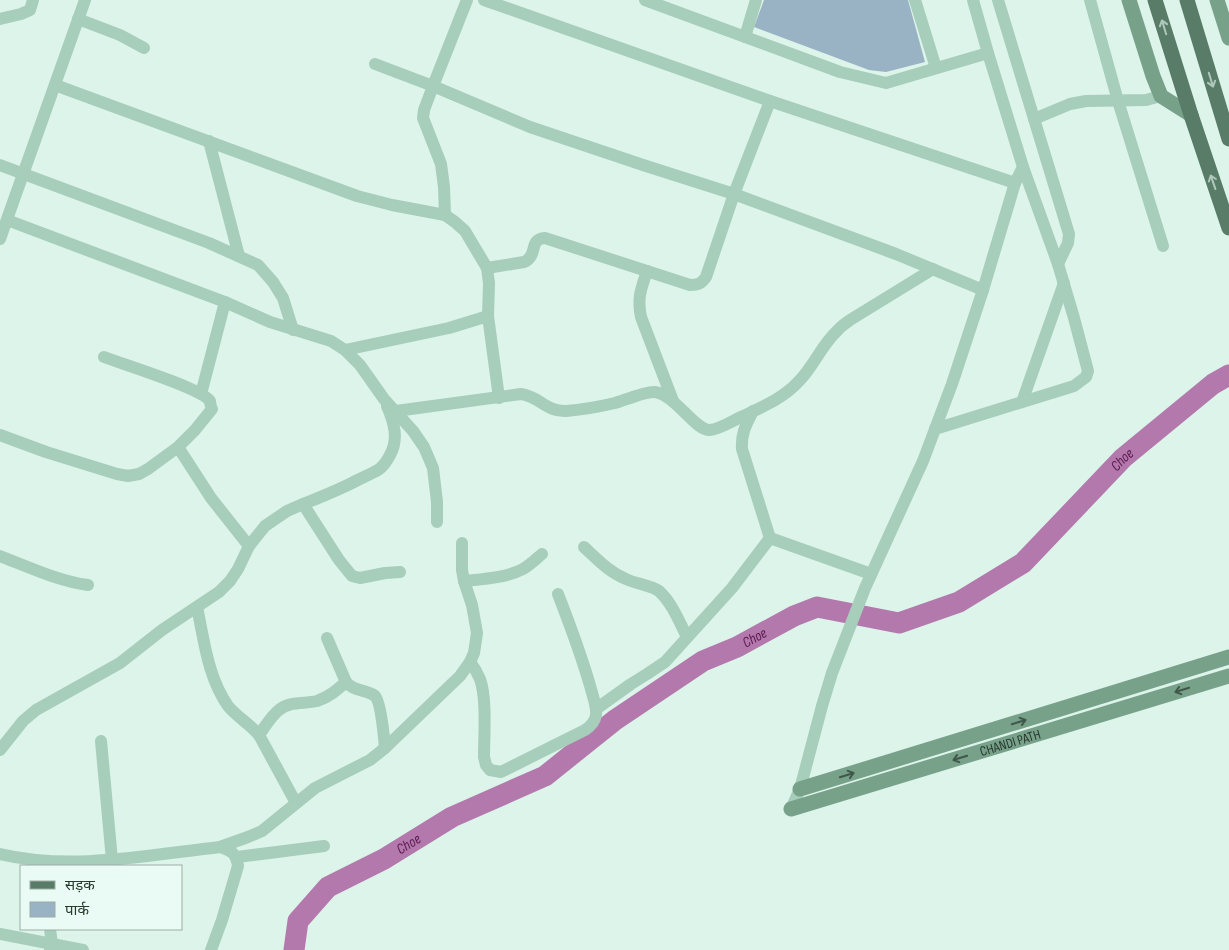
<svg xmlns="http://www.w3.org/2000/svg" width="1229" height="950" font-family="'Sofia Sans Condensed','Noto Sans Devanagari',sans-serif">
<rect width="100%" height="100%" fill="#dcf4ea"/>
<path fill="#9ab3c4" d="M764,0H908L925,62L886,72L869,70L754,27Z"/>
<g fill="none" stroke-linecap="round" stroke-linejoin="round">
<path stroke="#b379ac" stroke-width="21" id="s1" d="M294,950L298,921L328,887L384,859L452,817L545,776L615,720L703,661L737,647L794,616L817,607L899,623L959,602L1023,563L1123,458L1213,384L1229,375"/>
<g stroke="#a7cdbb" stroke-width="12">
<path d="M467,0L433,86L530,127L643,165L734,194L896,254L983,290"/>
<path d="M484,0L770,101L1015,183L1023,167L988,53L973,0"/>
<path d="M645,0L840,72L886,83L988,53"/>
<path d="M915,0L936,68"/>
<path d="M998,0L1069,234L1068,243L1058,264"/>
<path d="M1090,0L1118,101L1163,246"/>
<path d="M0,19L21,14L30,10L33,0"/>
<path d="M78,19L120,35L144,48"/>
<path d="M745,37L756,0"/>
<path d="M375,64L433,86L424,110L423,118L441,164L444,187L445,215"/>
<path d="M55,85L357,196L392,205L445,215L455,222L465,231L487,268L524,262C539,255 528,239 545,238L690,285C698,285 701,284 706,277L734,194L770,101"/>
<path d="M1034,119L1070,104L1086,101L1146,100L1161,96"/>
<path d="M209,141L239,256"/>
<path d="M0,165L209,243L258,265L273,282L283,298L293,330"/>
<path d="M7,220L225,302L201,394"/>
<path d="M0,239L85,0"/>
<path d="M487,268L489,283L488,316L499,398"/>
<path d="M647,271C641,289 637,298 641,317L673,401"/>
<path d="M225,302L270,322L331,341L345,350L360,365L384,399L413,431L424,447L433,468L437,502V522"/>
<path d="M345,350L449,328L488,316"/>
<path d="M1022,402L1064,283"/>
<path d="M396,411L521,394C539,396 546,412 566,411C580,410 602,406 615,403C625,400 646,391 655,392C676,395 695,431 710,430C720,429 732,421 741,417C762,407 784,398 799,381C814,366 822,344 838,330C841,326 846,323 850,320L933,269"/>
<path d="M753,411C746,425 741,433 742,449L770,538L871,574"/>
<path d="M935,429L1074,386L1086,377L1088,371L1074,318L1058,264L1023,167"/>
<path d="M0,435L46,452L117,474L128,476L139,474L148,469L178,447L195,430L212,409C211,408 210,402 210,401C201,388 122,364 104,357"/>
<path d="M178,447L211,498L249,546"/>
<path d="M303,504C319,498 335,491 350,484C359,479 369,475 378,470C384,466 387,461 390,455C399,439 394,422 387,406"/>
<path d="M584,547C597,559 609,572 626,579C636,584 650,585 659,591C672,603 679,621 687,637"/>
<path d="M0,556C29,567 58,581 88,585"/>
<path d="M464,581C483,579 506,578 523,569C530,565 536,559 542,554"/>
<path d="M197,607C204,640 208,678 228,706C237,717 250,724 259,735L296,803"/>
<path d="M327,638L346,682C354,692 366,689 375,696C381,702 384,737 385,748"/>
<path d="M470,662C474,667 477,672 480,679C487,698 484,736 484,757L486,765L490,770L501,772L585,730C591,726 595,722 596,715C597,707 593,697 591,689C582,657 570,625 558,594"/>
<path d="M596,709L631,684L647,674L665,662L732,588L770,538"/>
<path d="M259,735C265,727 271,716 279,710C289,701 304,704 317,701C329,697 337,690 346,682"/>
<path d="M101,741L112,860"/>
<path d="M0,750L23,721L36,710L120,663L162,630L219,592L230,581L238,569L249,546L265,526L287,511L303,504L339,560L352,576L360,578L385,573L400,572"/>
<path d="M791,809L800,789L822,706L832,673L865,588L923,461L952,384L983,290L1015,183"/>
<path d="M220,847L248,837L262,831L315,788L370,760L385,748L460,676L470,662L474,653L477,633L472,605L464,581L462,570V543"/>
<path d="M0,854C72,871 148,855 220,847C232,851 236,853 238,866L222,920L211,950"/>
<path d="M237,857L324,846"/>
<path d="M0,934L83,950"/>
<path d="M50,950L52,944L50,929"/>
</g>
<g stroke="#78a18a" stroke-width="15">
<path d="M1129,0L1153,76L1161,96L1191,115"/>
<path d="M1217,0L1229,38"/>
<path d="M800,789L1229,657"/>
<path id="s2" d="M791,809L1229,676"/>
</g>
<g stroke="#587c67" stroke-width="15">
<path d="M1155,0L1191,115L1229,228"/>
<path d="M1187,0L1229,139"/>
</g>
</g>
<defs><path id="oneway-shaft" d="M-6 0H5M1.5-3L5.5 0L1.5 3" fill="none" stroke-width="1.6" stroke-linecap="round" stroke-linejoin="round" transform="scale(1.25)"/></defs>
<g stroke="#afc8bc">
<use href="#oneway-shaft" transform="translate(1164 27) rotate(-107)"/>
<use href="#oneway-shaft" transform="translate(1211 80) rotate(73)"/>
<use href="#oneway-shaft" transform="translate(1213 182) rotate(-109)"/>
</g>
<g stroke="#40584a">
<use href="#oneway-shaft" transform="translate(1182 690) rotate(163)"/>
<use href="#oneway-shaft" transform="translate(1019 722) rotate(-17)"/>
<use href="#oneway-shaft" transform="translate(960 758) rotate(163)"/>
<use href="#oneway-shaft" transform="translate(847 775) rotate(-17)"/>
</g>
<g text-anchor="middle" stroke-width="5" stroke-linejoin="round" paint-order="stroke">
<g font-size="14" fill="#28392f" stroke="#e9fbf4">
<text dy="5" stroke="none"><textPath href="#s2" startOffset="229">CHANDI PATH</textPath></text>
</g>
<g font-size="15" font-style="italic" fill="#5d1a53" stroke="#e9fbf4">
<text dy="5" stroke="none"><textPath href="#s1" startOffset="1006">Choe</textPath></text>
<text dy="5" stroke="none"><textPath href="#s1" startOffset="571">Choe</textPath></text>
<text dy="5" stroke="none"><textPath href="#s1" startOffset="166">Choe</textPath></text>
</g>
</g>
<rect x="20" y="865" width="162" height="65" fill="#e9fbf4" stroke="#9cada5"/>
<rect x="30" y="881" width="25" height="8" fill="#587c67" stroke="#9cada5"/>
<text x="65" y="890" font-size="15" fill="#28392f">सड़क</text>
<rect x="30" y="902" width="25" height="15" fill="#9ab3c4" stroke="#9cada5"/>
<text x="65" y="915" font-size="15" fill="#28392f">पार्क</text>
</svg>
